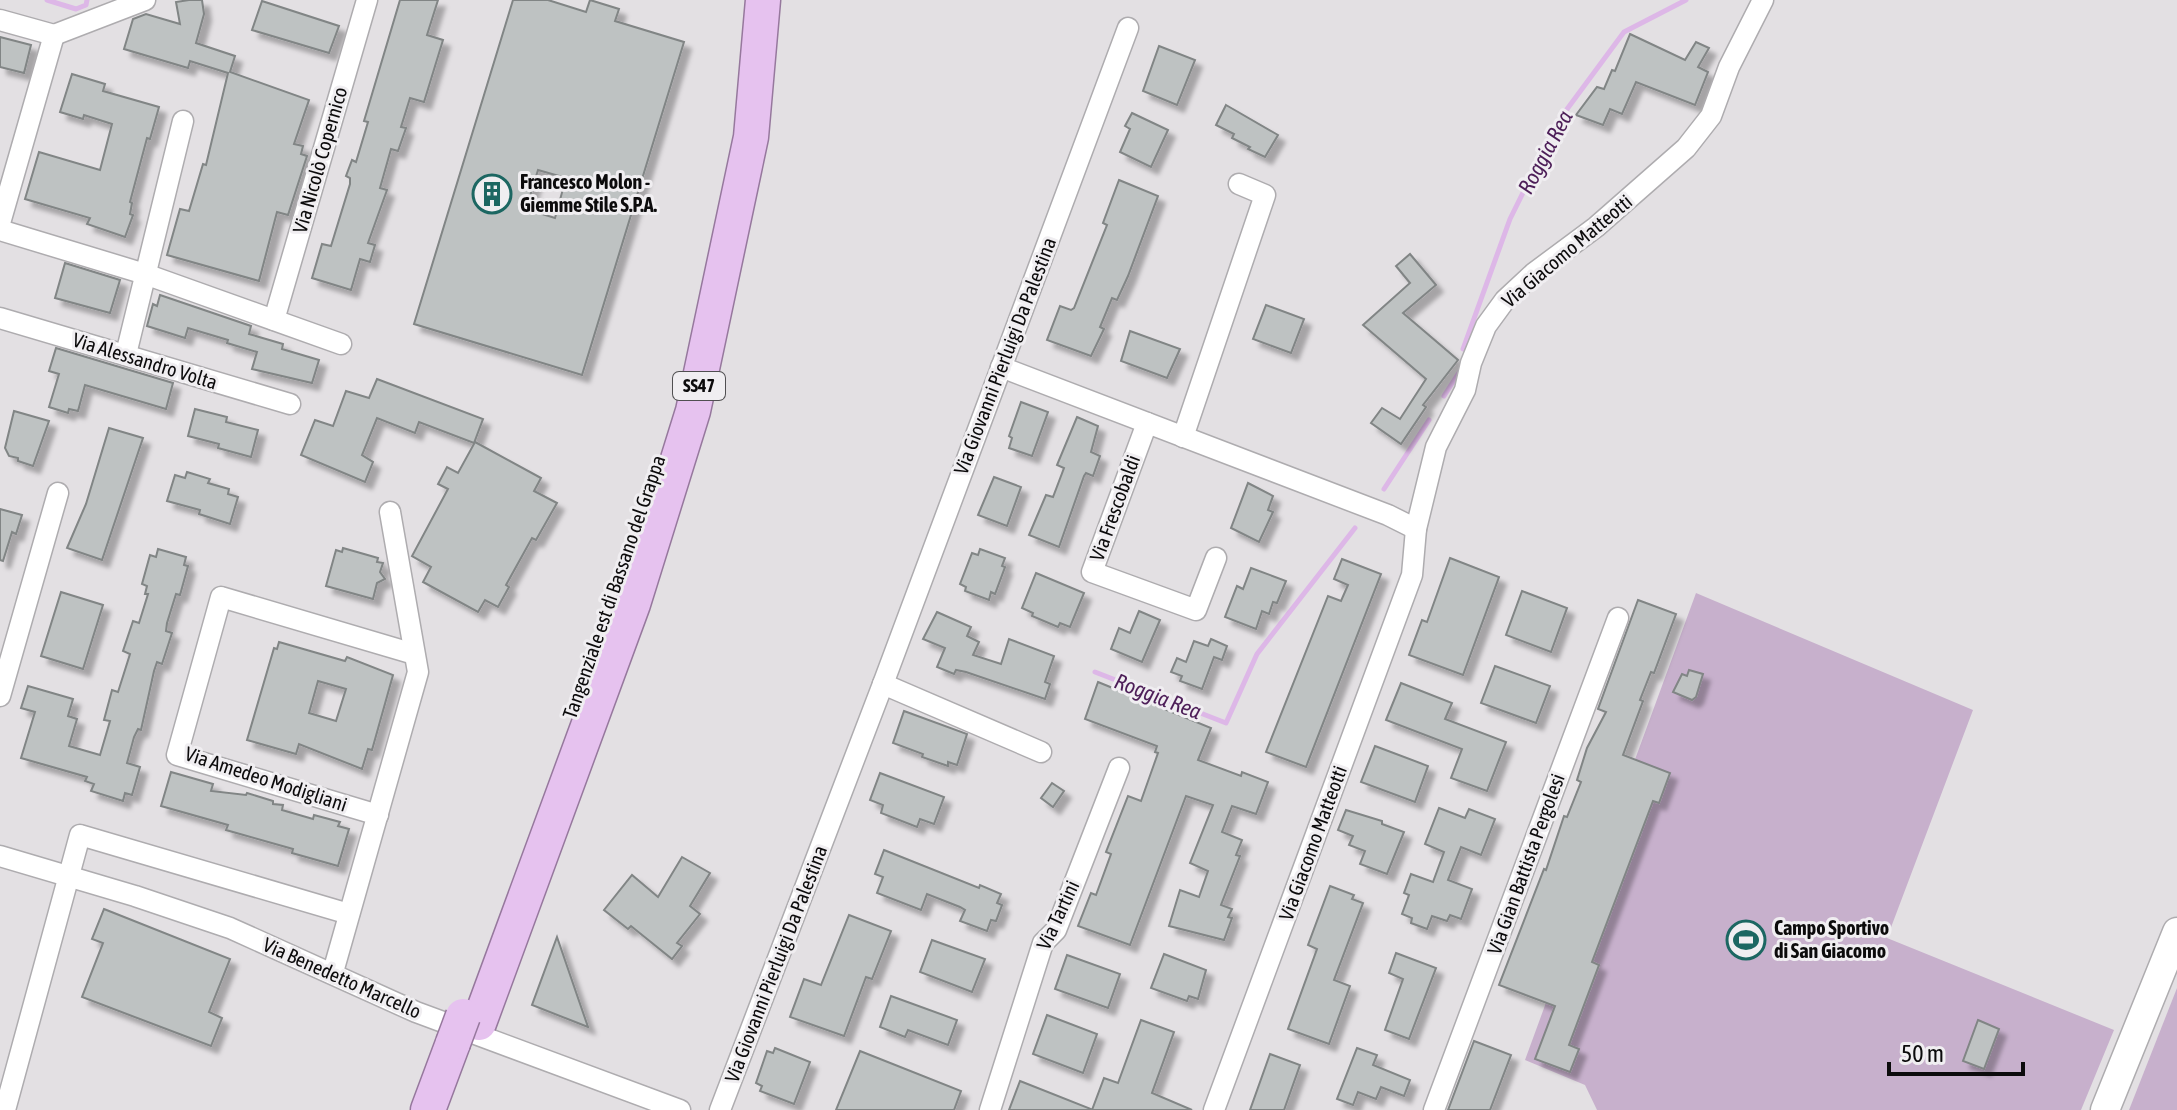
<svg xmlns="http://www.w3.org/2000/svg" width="2177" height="1110" font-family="'Asap Condensed',sans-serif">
<defs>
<filter id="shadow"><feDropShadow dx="7" dy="7" stdDeviation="2" flood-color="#0004"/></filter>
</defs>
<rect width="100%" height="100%" fill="#e3e0e3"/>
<g fill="#c7b0cc">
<path d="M1696,593L1973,710L1887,938L2114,1030L2081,1110H1597L1585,1085L1525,1060Z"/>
<path d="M2177,988V1110H2129Z"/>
</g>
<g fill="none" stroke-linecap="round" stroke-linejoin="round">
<g stroke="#ddb7e7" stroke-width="5">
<path d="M47,0L76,9L86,5L87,0"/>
<path d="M1463,349L1510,219L1559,120L1624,32L1686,0"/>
<path d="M1444,396L1460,371"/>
<path d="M1384,489L1429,420"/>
<path d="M1095,672L1226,723L1257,654L1355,528"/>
</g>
</g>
<g fill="#bec2c2" stroke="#818585" stroke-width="2" fill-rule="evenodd" filter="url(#shadow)">
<path d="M189,0H202L204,14L196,43L235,56L230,72L309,100L294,144L303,146L301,154L307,156L288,215L277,212L259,281L167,255L180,209L189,211L203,164L206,165L228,73L190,61L188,68L124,49L133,19L146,14L180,24L176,2Z"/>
<path d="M400,0H438L427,35L443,40L424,102L410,98L401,127L406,128L398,151L391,149L380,188L387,190L368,243L375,245L370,262L360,259L351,290L312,278L322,244L331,246L350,184V178L346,176L352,160L356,162L368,122L364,121Z"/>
<path d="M513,0H548L586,12L590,0L619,9L615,21L684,42L582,375L414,324ZM538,170L566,178L555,218L526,209Z"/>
<path d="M262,1L339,26L329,53L252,30Z"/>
<path d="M1630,34L1685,60L1696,42L1709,48L1698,67L1708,72L1695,105L1636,82L1622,114L1610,109L1603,125L1576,115L1597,87L1604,89L1612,70L1615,71Z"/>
<path d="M0,37L31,45L24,73L0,67Z"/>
<path d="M1159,46L1195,60L1177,105L1143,91Z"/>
<path d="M72,74L105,84L103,91L159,107L150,139L147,138L130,202L132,203L130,214L133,215L125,237L87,224L90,218L25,199L39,152L100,170L112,124L84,115L83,119L60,112Z"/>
<path d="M1226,105L1278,135L1265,157L1248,149L1250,147L1232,138L1234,134L1216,125Z"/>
<path d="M1132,113L1168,130L1151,167L1120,152L1130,129L1125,126Z"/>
<path d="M1119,180L1158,196L1128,276L1117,300L1112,298L1100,327L1104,329L1091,356L1047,340L1060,306L1071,310L1074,308L1107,225L1103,223Z"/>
<path d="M1410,254L1436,285L1403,313L1458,360L1423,405L1426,407L1401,444L1371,423L1382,408L1400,419L1426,379L1363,325L1410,283L1396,266Z"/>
<path d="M65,263L120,280L110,313L55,298Z"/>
<path d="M160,295L251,326L249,334L283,344L282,349L319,360L312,383L252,369L257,352L227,343L228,340L188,328L185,338L147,326L153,304L157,306Z"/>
<path d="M1266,305L1304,319L1291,353L1253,339Z"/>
<path d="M1130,331L1180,349L1167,378L1121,361Z"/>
<path d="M56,348L173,383L166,409L85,385L78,411L69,409L68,413L49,407L59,374L49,371Z"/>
<path d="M377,379L483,419L474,443L419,422L415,433L377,418L362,455L373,462L365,482L301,455L315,420L333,426L346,391L369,398Z"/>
<path d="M1021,402L1048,412L1032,456L1009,448L1012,438L1009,436Z"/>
<path d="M195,409L227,417L226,422L258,430L251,457L218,448L219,444L188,436Z"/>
<path d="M14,411L49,421L33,466L18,461V458L9,456L5,448Z"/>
<path d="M1077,417L1098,426L1091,452L1100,456L1093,476L1086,473L1084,476L1059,547L1029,535L1046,495L1053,497L1064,468L1057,465Z"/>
<path d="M109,428L143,438L102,560L67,548L86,504Z"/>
<path d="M475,442L541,478L534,491L557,503L536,540L532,538L506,585L509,587L498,607L485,600L478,612L423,582L431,567L412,556L448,489L438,484L447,467L458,473Z"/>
<path d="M187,472L210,479L208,483L229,489L228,494L238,497L230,524L199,514L200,510L167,501L175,475L185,478Z"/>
<path d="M994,477L1021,487L1007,526L978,515Z"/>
<path d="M1248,483L1273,496L1268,510L1273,512L1259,542L1231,528Z"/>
<path d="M0,509L22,515L16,534L12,532L3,561L0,560Z"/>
<path d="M343,548L378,558L377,562L383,563L380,572L385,579L377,583L373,599L326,586L336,550L342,552Z"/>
<path d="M158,549L186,557L184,565L188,566L180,595L176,594L167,623L166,631L172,633L162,664L157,662L154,671L141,730L138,729L134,737L127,763L140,767L132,795L125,793L123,801L91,791L94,784L85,781L87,777L21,758L35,712L21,708L28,686L73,699L68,716L77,719L69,746L100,755L110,721L104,720L112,690L118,692L130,654L123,651L133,621L139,623L148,594H145L147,586L142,584L150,555L156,557Z"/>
<path d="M980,549L1005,558L1002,566L1005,567L995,594L991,592L989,600L965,591L966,587L960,584L972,553L978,555Z"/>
<path d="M1450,558L1499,577L1463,675L1409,655L1422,620L1427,622Z"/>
<path d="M1342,559L1381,574L1306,767L1266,752L1328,596L1341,601L1348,585L1334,579Z"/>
<path d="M1251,568L1286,581L1277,603L1273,602L1269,614L1262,611L1256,629L1225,617L1237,586L1243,589Z"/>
<path d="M1036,573L1084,593L1070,627L1060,623L1058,627L1032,616L1033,613L1022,608Z"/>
<path d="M1522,591L1567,608L1551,652L1506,635Z"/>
<path d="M61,592L103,605L83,669L41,656Z"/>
<path d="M1638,600L1676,614L1654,673L1651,672L1640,700L1643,701L1623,755L1670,773L1659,803L1653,801L1592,962L1599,965L1569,1045L1579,1049L1570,1072L1535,1059L1555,1006L1499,985L1544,869L1546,870L1564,816L1567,817L1581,782L1577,780L1587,748L1606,712L1598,709Z"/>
<path d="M1139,611L1160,620L1142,662L1111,649L1119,628L1130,633Z"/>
<path d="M937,612L971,627L967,636L979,642L973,655L1001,664L1009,639L1054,656L1045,682L1050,684L1045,699L966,672L956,670L954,674L937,667L945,648L923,639Z"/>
<path d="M1211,639L1227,646L1222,660L1214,657L1202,689L1180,681L1182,676L1171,672L1177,658L1186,662L1194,641L1208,646Z"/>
<path d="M279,642L345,661L347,657L393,675L372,750L368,749L362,769L299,744L296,754L247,740L274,648L277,649ZM318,681L346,689L336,721L309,713Z"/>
<path d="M1495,666L1550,686L1536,723L1481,703Z"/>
<path d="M1689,670L1703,674L1696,697L1692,700L1673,692L1682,674L1687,676Z"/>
<path d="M1098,682L1211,728L1198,760L1241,776L1242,772L1268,782L1256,814L1232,806L1222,832L1242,840L1236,855L1240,856L1221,905L1232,909L1228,917L1232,918L1224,940L1169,926L1180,890L1199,897L1208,871L1190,863L1213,805L1186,796L1130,945L1078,926L1091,893L1096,895L1111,854L1106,852L1128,796L1141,801L1158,753L1155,752L1157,746L1085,719Z"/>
<path d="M1401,683L1452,703L1445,719L1506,742L1487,791L1451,778L1462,749L1386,720Z"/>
<path d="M904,711L967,734L957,765L948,762V766L922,757L923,754L893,743Z"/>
<path d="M1375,746L1428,766L1415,802L1361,782Z"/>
<path d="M171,772L213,784L211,791L246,795L247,793L273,801V804L283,805L282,810L313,819L314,815L340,822L338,826L349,829L338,866L292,853L293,849L226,830L228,825L161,806Z"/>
<path d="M880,773L944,797L934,824L920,819L917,827L881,813L883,805L870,800Z"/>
<path d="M1052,783L1064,791L1053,807L1041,798Z"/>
<path d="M1439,808L1465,818L1469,809L1495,819L1481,855L1461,847L1448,880L1472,889L1461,919L1450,915L1447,921L1432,916L1427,929L1411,923L1412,918L1402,914L1409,895L1404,893L1411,874L1433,882L1444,852L1425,844Z"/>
<path d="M1346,810L1382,821V824L1404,832L1387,874L1360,864L1365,851L1349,845L1353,836L1338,830Z"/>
<path d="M884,850L979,888L980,885L1001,894L997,903L1002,905L996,921L991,920L987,931L960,921L965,910L960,907L927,894L921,910L877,893L883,877L875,874Z"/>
<path d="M682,857L710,873L690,906L700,914L677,943L682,946L672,959L631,926L628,929L604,910L632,875L658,897Z"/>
<path d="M1330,886L1354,895L1352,899L1363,903L1334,980L1350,986L1329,1044L1288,1029L1317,949L1308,945Z"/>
<path d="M104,909L230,959L209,1012L222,1018L211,1046L82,997L103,943L92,939Z"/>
<path d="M849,915L891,931L872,979L866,977L844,1036L790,1017L804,979L821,985Z"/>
<path d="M557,937L588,1027L532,1005Z"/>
<path d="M932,940L985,959L972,992L920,972Z"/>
<path d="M1396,953L1436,968L1409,1039L1385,1030L1403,979L1389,973Z"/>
<path d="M1164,954L1206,970L1198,999L1189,996L1187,1001L1151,988Z"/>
<path d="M1067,955L1120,974L1108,1008L1055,989Z"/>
<path d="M891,996L957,1020L948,1045L908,1030L905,1037L880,1027Z"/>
<path d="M1047,1015L1097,1034L1083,1073L1033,1054Z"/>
<path d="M1141,1020L1174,1032L1152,1093L1192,1110H1092L1104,1078L1118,1083Z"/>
<path d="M1978,1020L1999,1029L1984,1069L1963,1061Z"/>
<path d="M1474,1041L1511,1055L1490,1110H1448Z"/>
<path d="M775,1048L810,1062L794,1104L760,1091L762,1086L756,1083L767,1051L773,1053Z"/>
<path d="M1357,1048L1377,1055L1373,1065L1410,1080L1404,1096L1381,1087L1376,1099L1358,1092L1353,1105L1337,1099Z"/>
<path d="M860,1051L961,1091L954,1110H836Z"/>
<path d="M1270,1054L1300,1065L1284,1110H1250Z"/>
<path d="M1020,1081L1091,1109L1090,1110H1009Z"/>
</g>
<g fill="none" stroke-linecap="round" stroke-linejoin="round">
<g stroke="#aeacaf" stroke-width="23">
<g id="minor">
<path d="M0,20L54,35"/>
<path d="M54,35L145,0"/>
<path d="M0,223L54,35"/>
<path d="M0,230L145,274L341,344"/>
<path d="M0,318L290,404"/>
<path d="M274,320L367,0"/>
<path d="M126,354L183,121"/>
<path d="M1001,367L1388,515L1416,529"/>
<path d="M1147,423L1092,572L1196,610L1216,558"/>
<path d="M1183,437L1265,195L1239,184"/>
<path d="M883,684L1041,752"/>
<path d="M0,696L58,493"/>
<path d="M378,815L177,755L221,597L414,654"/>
<path d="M0,856L135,896L230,928L416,1012L680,1110"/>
<path d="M333,972L418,672L390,512"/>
<path d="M5,1110L80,835L349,914"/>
<path d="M720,1110L883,684L1128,28"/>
<path d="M990,1110L1043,943L1056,930L1119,768"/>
<path d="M1214,1110L1412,575L1416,529L1436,447L1465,390L1471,363L1486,326L1505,300L1534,273L1596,227L1686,148L1711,116L1729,67L1763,0"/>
<path d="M1434,1110L1618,618"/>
</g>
</g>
<g stroke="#aeacaf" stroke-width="31">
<path id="secondary" d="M2105,1110L2177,932"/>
</g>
<g stroke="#96789d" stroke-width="37">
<g id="trunk">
<path d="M479,1023L633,604L693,411L751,137L763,0"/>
<path d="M428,1110L453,1043"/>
</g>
</g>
<use href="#minor" stroke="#fff" stroke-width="20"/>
<use href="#secondary" stroke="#fff" stroke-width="28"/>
<use href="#trunk" stroke="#e6c2ef" stroke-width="34"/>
<g stroke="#96789d" stroke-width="37" stroke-linecap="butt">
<path id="trunk-bridge" d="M453,1043L463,1016"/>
</g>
<use href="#trunk-bridge" stroke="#e6c2ef" stroke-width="34"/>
</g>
<defs>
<g id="building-ring" transform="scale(2)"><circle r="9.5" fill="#f0eef1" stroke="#1c6762" stroke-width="1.5"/><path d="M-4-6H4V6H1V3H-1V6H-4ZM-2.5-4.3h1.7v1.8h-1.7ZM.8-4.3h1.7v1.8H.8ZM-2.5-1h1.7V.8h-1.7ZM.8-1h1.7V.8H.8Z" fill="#1c6762"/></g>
<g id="stadium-ring" transform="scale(2)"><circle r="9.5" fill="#f0eef1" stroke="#1c6762" stroke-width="1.5"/><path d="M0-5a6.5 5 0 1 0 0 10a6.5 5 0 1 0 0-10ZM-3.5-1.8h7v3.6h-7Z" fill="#1c6762"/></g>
</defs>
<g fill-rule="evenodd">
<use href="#building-ring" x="492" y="194"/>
<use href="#stadium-ring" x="1746" y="940"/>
</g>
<g text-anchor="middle" stroke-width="6" stroke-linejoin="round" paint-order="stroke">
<rect fill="#f0eef1" stroke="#504f51" stroke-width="2" x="673" y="372" width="52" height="28" rx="6"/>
<g font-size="18" font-weight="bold" fill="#0c0b0c">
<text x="699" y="392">SS47</text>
</g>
<g font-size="20" fill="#0c0b0c" stroke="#f0eef1">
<text transform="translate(320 160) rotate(-74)" y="7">Via Nicolò Copernico</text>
<text transform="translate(1567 251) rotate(-40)" y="7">Via Giacomo Matteotti</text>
<text transform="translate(1005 356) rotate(-69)" y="7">Via Giovanni Pierluigi Da Palestina</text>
<text transform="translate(145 361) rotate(17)" y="7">Via Alessandro Volta</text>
<text transform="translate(1115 508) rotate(-70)" y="7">Via Frescobaldi</text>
<text transform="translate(614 587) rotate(-71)" y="7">Tangenziale est di Bassano del Grappa</text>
<text transform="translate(266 779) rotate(18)" y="7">Via Amedeo Modigliani</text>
<text transform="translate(1313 843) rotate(-70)" y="7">Via Giacomo Matteotti</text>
<text transform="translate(1526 864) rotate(-70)" y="7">Via Gian Battista Pergolesi</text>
<text transform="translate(1058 915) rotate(-65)" y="7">Via Tartini</text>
<text transform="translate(776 964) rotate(-69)" y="7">Via Giovanni Pierluigi Da Palestina</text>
<text transform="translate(342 978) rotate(24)" y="7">Via Benedetto Marcello</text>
</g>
<g font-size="20" font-weight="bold" fill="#0c0b0c" stroke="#f0eef1" text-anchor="start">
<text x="520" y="189">Francesco Molon -<tspan x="520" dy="23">Giemme Stile S.P.A.</tspan></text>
<text x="1774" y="935">Campo Sportivo<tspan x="1774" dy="23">di San Giacomo</tspan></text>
</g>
<g font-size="22" font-style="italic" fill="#4d1e58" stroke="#f0eef1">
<text transform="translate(1545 152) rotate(-62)" y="8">Roggia Rea</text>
<text transform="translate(1158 696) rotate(21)" y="8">Roggia Rea</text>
</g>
</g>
<path d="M1889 1062v12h134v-12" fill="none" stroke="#0c0b0c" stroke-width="4"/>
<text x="1901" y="1062" font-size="24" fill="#0c0b0c" stroke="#f0eef1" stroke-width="6" paint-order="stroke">50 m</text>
</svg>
